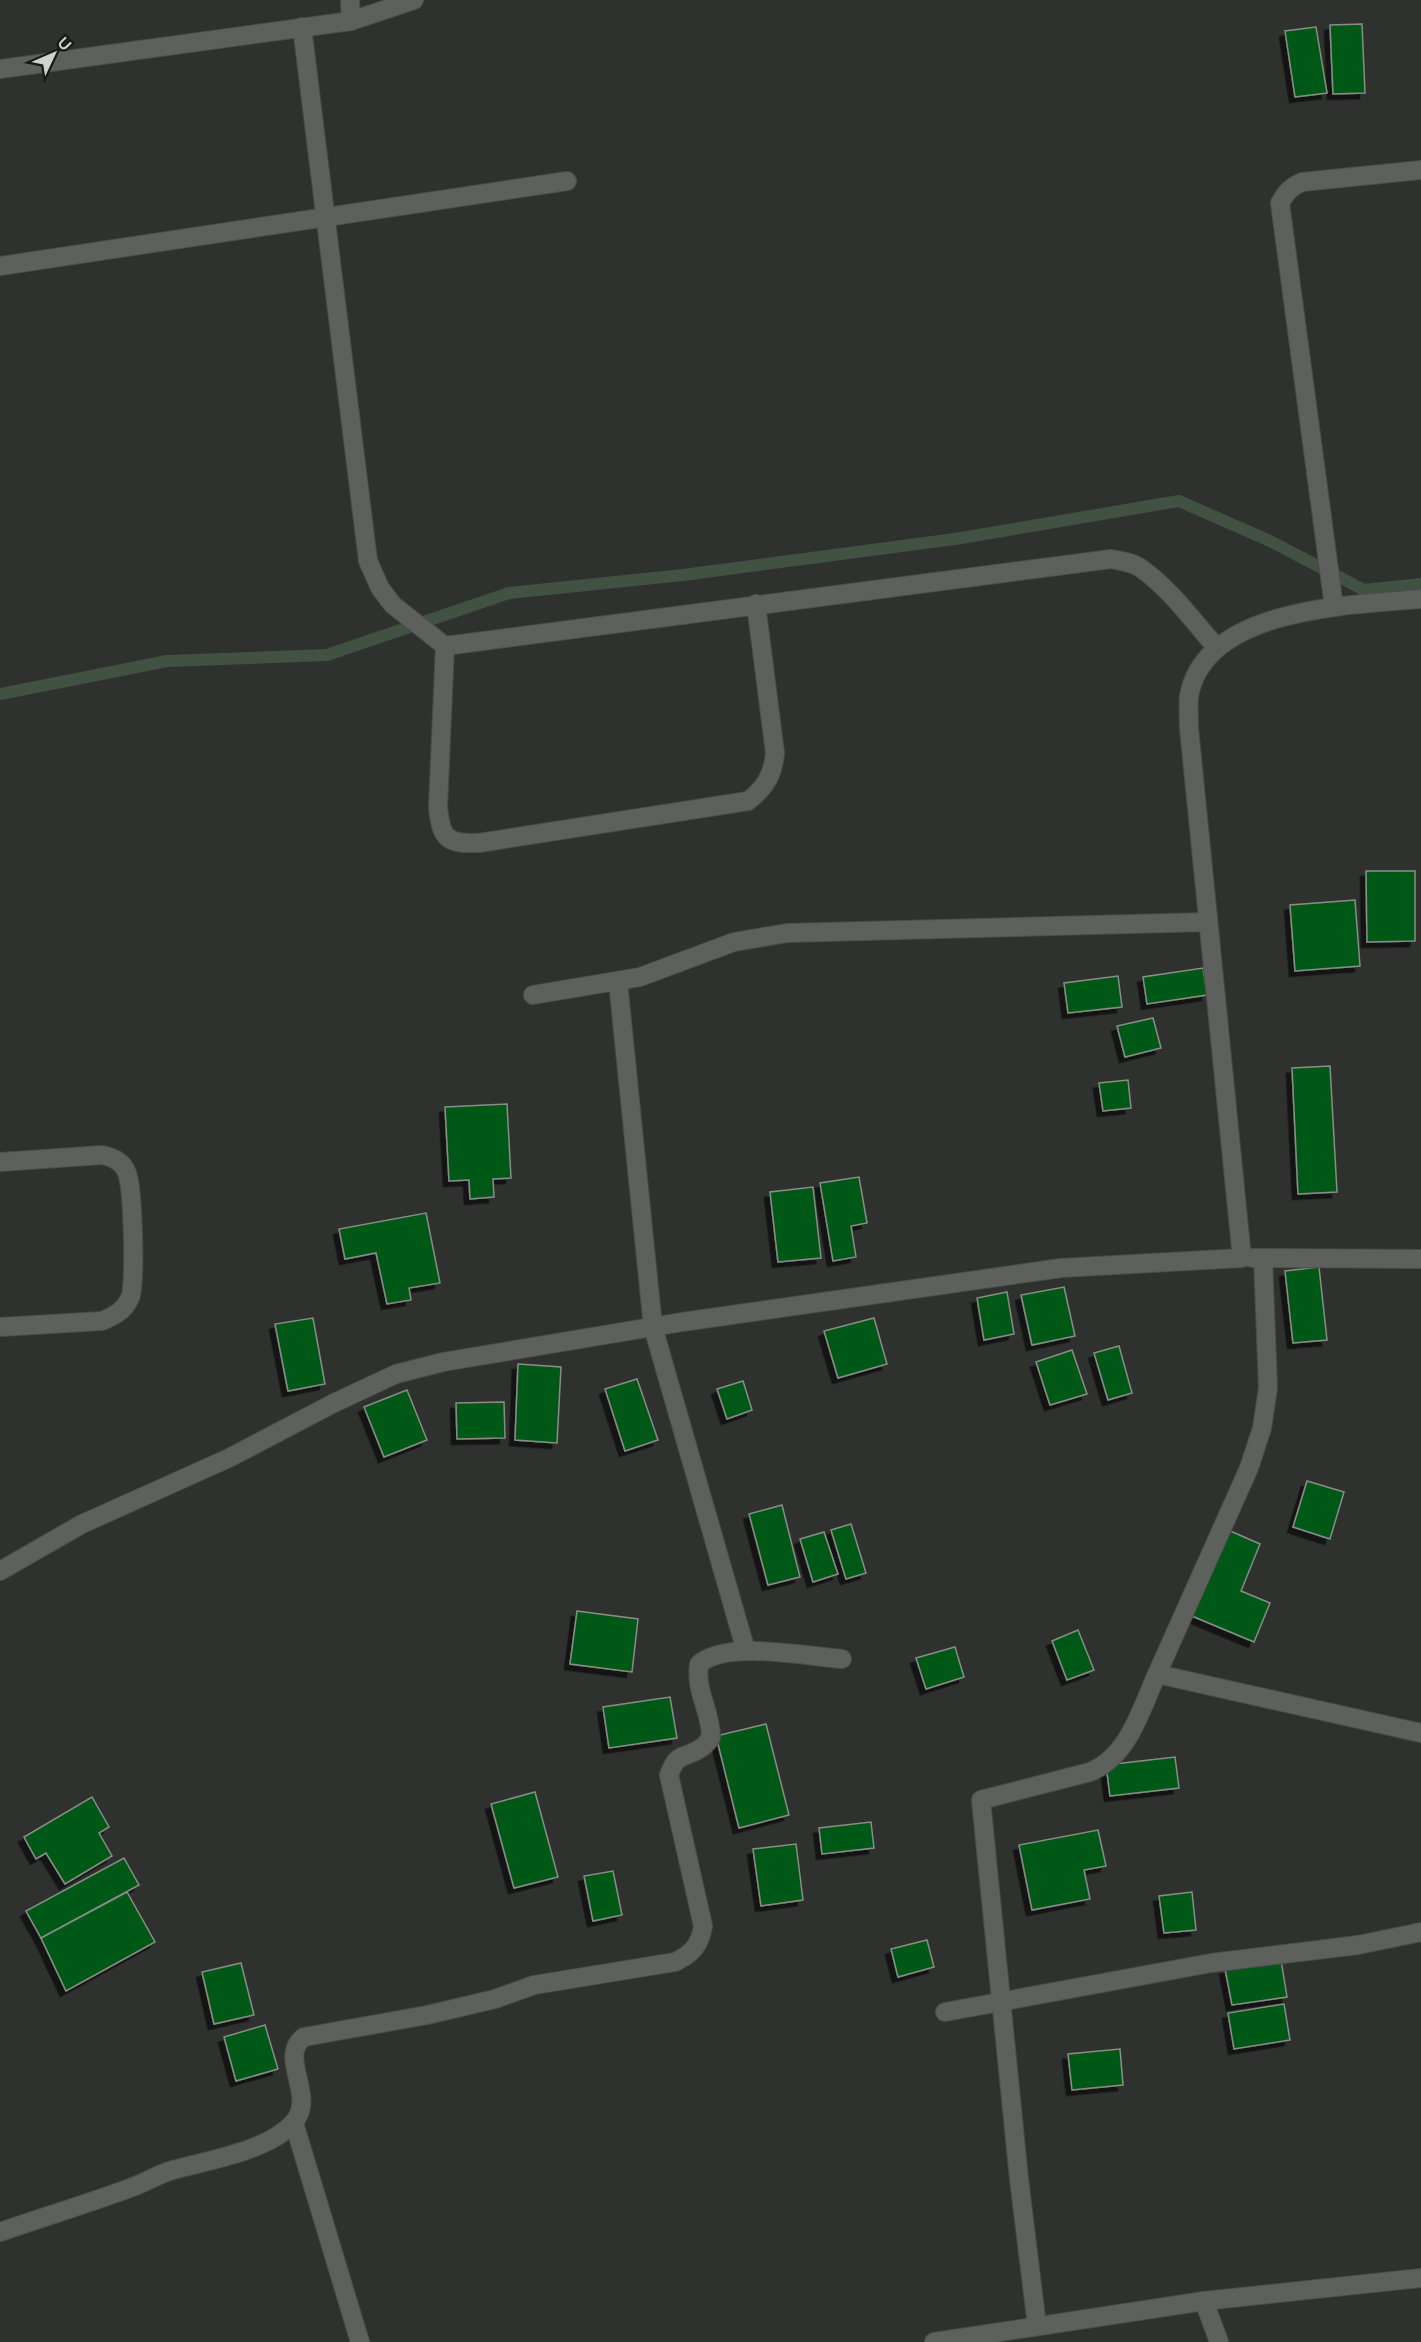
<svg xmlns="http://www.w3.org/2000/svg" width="1421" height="2342" font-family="Cabin,sans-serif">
<defs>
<filter id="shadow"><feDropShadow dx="-5.5" dy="5.5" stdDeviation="0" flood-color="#0009"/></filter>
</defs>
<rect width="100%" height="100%" fill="#2f312f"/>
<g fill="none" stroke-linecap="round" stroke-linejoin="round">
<path stroke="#415142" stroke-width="12" d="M0,694L167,661L327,655L509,593L683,575L955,539L1179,501L1270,541L1364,590L1421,584"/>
</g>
<g fill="#055813" stroke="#8a8c8a" stroke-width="1.5" filter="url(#shadow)">
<path d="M1362,24L1365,93L1333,94L1330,25Z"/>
<path d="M1316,27L1327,93L1295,97L1285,31Z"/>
<path d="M1366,871H1415V941L1367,942Z"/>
<path d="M1355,900L1360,966L1295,971L1290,905Z"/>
<path d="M1203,968L1207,995L1147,1004L1143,977Z"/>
<path d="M1118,976L1122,1007L1068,1013L1064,983Z"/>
<path d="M1153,1018L1161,1048L1125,1057L1117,1026Z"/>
<path d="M1330,1066L1337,1192L1298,1194L1292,1068Z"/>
<path d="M1128,1080L1131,1108L1103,1111L1099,1083Z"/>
<path d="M507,1104L511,1178L493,1179L494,1197L470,1199L469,1180L449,1181L445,1107Z"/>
<path d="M859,1177L867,1223L851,1226L856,1257L833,1261L820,1183Z"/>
<path d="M813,1187L821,1258L778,1262L770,1192Z"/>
<path d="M426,1213L440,1283L409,1288L411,1300L387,1304L376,1253L345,1259L339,1229Z"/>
<path d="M1319,1267L1327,1340L1293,1343L1285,1271Z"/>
<path d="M1064,1287L1075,1336L1032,1345L1021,1295Z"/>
<path d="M1007,1292L1014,1334L984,1340L977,1298Z"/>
<path d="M313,1318L325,1384L288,1391L275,1324Z"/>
<path d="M874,1318L887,1364L838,1378L824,1331Z"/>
<path d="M1119,1346L1132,1393L1108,1400L1094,1353Z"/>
<path d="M1072,1350L1087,1394L1050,1405L1036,1362Z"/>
<path d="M518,1364L561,1367L557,1443L515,1440Z"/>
<path d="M637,1379L658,1440L625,1451L605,1389Z"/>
<path d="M743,1381L752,1410L727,1419L717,1389Z"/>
<path d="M407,1390L427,1440L384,1457L364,1407Z"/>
<path d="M504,1402L505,1438L457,1439L456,1403Z"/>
<path d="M1307,1481L1344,1492L1330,1539L1293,1527Z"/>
<path d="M782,1505L800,1577L768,1585L749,1514Z"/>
<path d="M851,1524L866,1573L846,1579L831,1530Z"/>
<path d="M1228,1530L1260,1544L1241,1591L1270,1603L1254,1642L1192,1616Z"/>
<path d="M824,1532L838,1574L813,1582L800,1539Z"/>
<path d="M577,1611L638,1619L632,1672L570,1664Z"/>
<path d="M1078,1630L1094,1670L1067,1680L1052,1641Z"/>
<path d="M955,1647L964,1677L926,1689L916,1658Z"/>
<path d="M670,1697L677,1738L609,1748L603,1707Z"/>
<path d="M766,1724L789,1815L739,1828L716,1736Z"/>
<path d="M1175,1757L1179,1788L1110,1796L1106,1765Z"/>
<path d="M535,1792L558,1877L514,1888L491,1804Z"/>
<path d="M92,1797L109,1827L99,1833L112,1856L65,1884L46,1853L36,1859L24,1837Z"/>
<path d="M871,1822L874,1848L822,1854L819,1828Z"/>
<path d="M1098,1830L1106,1866L1084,1870L1090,1899L1032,1910L1019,1845Z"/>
<path d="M796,1844L803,1900L761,1906L753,1849Z"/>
<path d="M124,1858L139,1885L41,1938L26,1911Z"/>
<path d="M613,1871L622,1915L593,1921L584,1876Z"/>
<path d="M127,1892L155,1942L66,1991L41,1938Z"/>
<path d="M1192,1892L1196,1930L1164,1933L1159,1896Z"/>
<path d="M927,1940L934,1967L898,1977L891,1949Z"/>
<path d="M1281,1960L1287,1997L1232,2005L1225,1969Z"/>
<path d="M241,1963L254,2015L214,2024L202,1972Z"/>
<path d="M1284,2004L1290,2040L1234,2049L1228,2013Z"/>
<path d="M265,2025L278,2069L236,2081L224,2037Z"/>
<path d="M1120,2049L1123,2085L1072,2090L1068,2054Z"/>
</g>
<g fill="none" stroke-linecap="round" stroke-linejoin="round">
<g stroke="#4b4d4b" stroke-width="20">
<g id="minor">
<path d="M351,21L414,0"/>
<path d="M302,27L368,561L380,588L393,605L445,646L1111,559C1122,561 1133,562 1142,569C1171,590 1194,622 1217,648"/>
<path d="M0,69L351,21L350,0"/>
<path d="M0,266L567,181"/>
<path d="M1334,607L1280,203C1286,192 1291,187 1302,182L1421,170"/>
<path d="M445,646L438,807C441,839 447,844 479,843L748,801C765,788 773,775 775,753L756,604"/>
<path d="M618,982L653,1327L746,1651"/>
<path d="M533,995L640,977L734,942L787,933L1208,922"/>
<path d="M0,1162L102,1155C113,1157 123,1162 127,1173C133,1189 136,1284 130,1298C124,1311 114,1316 102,1321L0,1327"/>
<path d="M1252,1258L1421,1259"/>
<path d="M1263,1258L1268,1388L1262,1428L1249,1468L1157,1674L1421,1733"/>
<path d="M0,1571L82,1524L229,1458L334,1403L396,1374L443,1362L682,1322L1061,1268L1242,1258L1189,728C1189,718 1188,706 1189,696C1205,607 1352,605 1421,599"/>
<path d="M945,2012L1211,1963L1358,1945L1421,1932"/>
<path d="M294,2123L360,2342"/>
<path d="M0,2232C43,2217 87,2204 130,2188C145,2183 158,2174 173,2170C209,2160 269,2151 294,2122C317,2096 277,2057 304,2037L427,2015L495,1999L534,1985L675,1962C692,1954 700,1945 703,1926L669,1775C678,1750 684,1760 701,1748C705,1746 708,1741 711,1738C711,1710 695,1693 699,1664C727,1640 805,1656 842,1659"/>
<path d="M1204,2301L1219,2342"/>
<path d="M1037,2326L1019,2179L981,1800L1090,1772C1129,1756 1141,1709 1157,1674"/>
<path d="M934,2342L1204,2301L1421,2278"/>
</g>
</g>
<use href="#minor" stroke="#5e605e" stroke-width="18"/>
</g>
<g transform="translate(54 54) rotate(46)" stroke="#181918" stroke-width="4.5" paint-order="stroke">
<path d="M0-4.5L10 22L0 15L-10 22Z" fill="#d0d2d0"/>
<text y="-9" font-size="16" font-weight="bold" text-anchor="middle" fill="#d0d2d0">U</text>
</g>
</svg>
